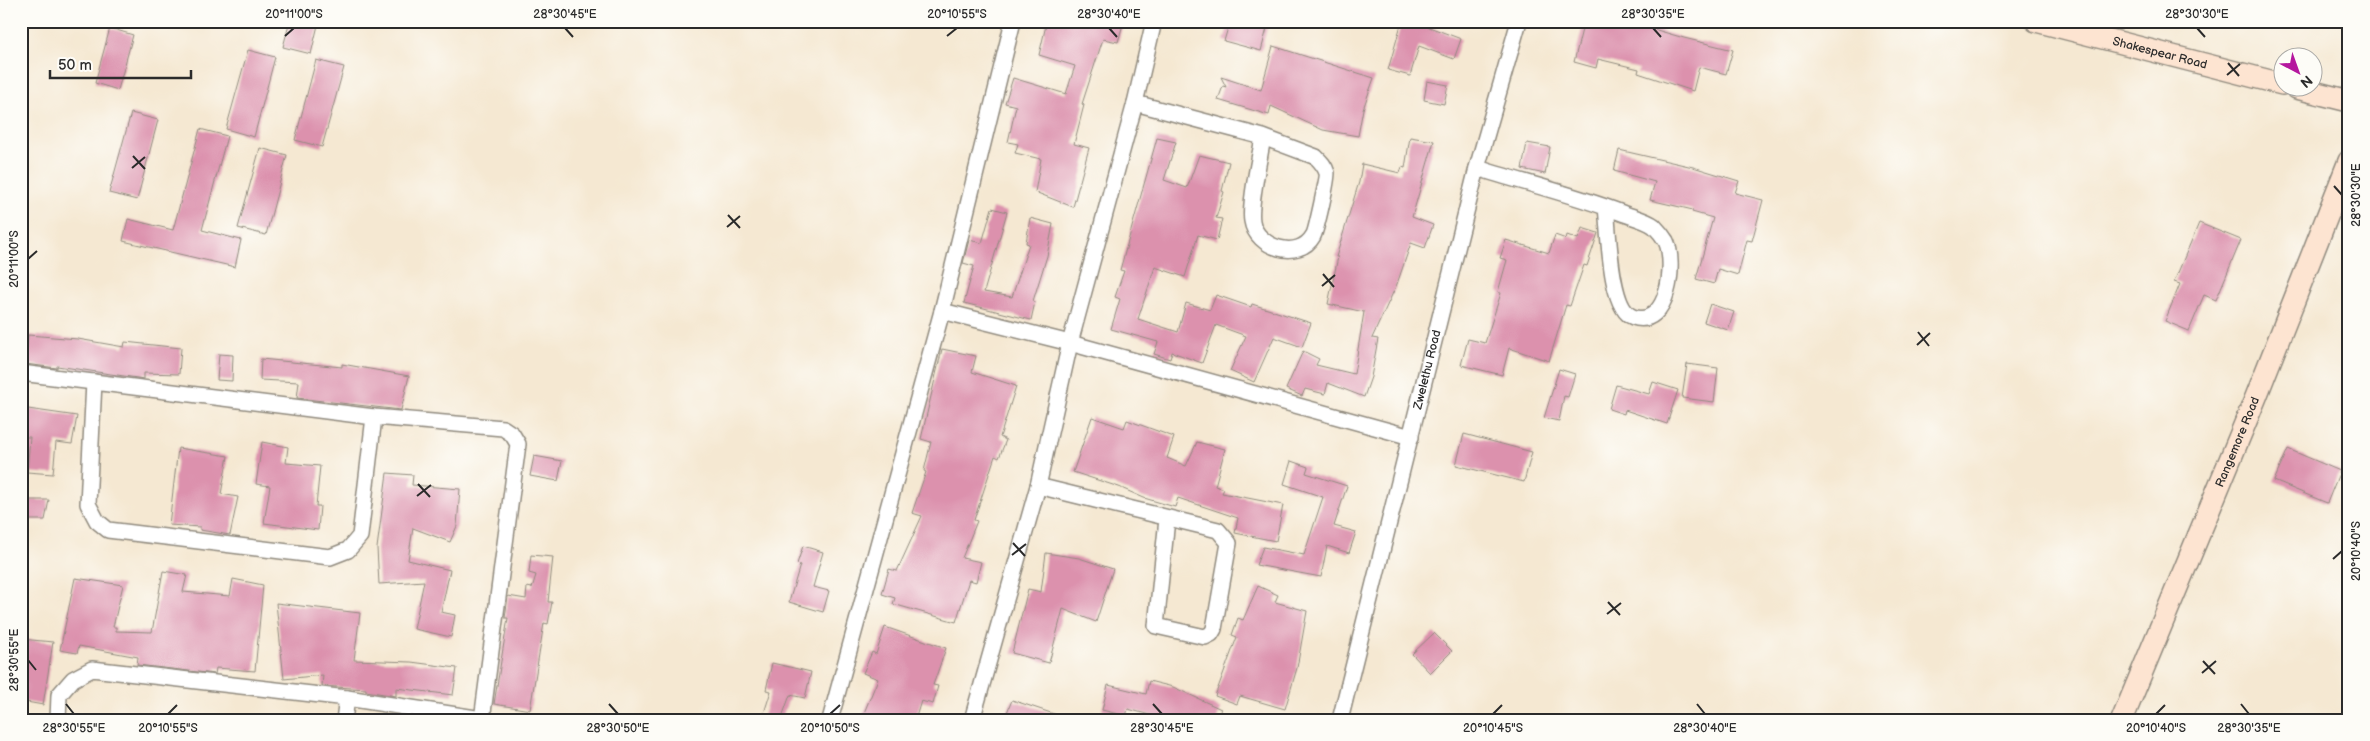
<svg xmlns="http://www.w3.org/2000/svg" width="2370" height="741" font-family="'Balsamiq Sans',sans-serif">
<rect width="100%" height="100%" fill="#fdfcf7"/>
<filter id="ink" filterUnits="userSpaceOnUse"><feTurbulence type="fractalNoise" baseFrequency=".02" numOctaves="2"/><feDisplacementMap in="SourceGraphic" scale="10" xChannelSelector="R" yChannelSelector="G"/><feConvolveMatrix kernelMatrix="1 2 1 2 8 2 1 2 1" color-interpolation-filters="sRGB"/></filter>
<filter id="wash" filterUnits="userSpaceOnUse"><feTurbulence type="fractalNoise" baseFrequency=".0096" numOctaves="4" result="noise"/><feDisplacementMap in="SourceGraphic" scale="20" xChannelSelector="R" yChannelSelector="G"/><feGaussianBlur stdDeviation="1.12" result="paint"/><feColorMatrix in="noise" values="0 0 0 0 0 0 0 0 0 0 0 0 0 0 0 0 0 1.4 0 .05"/><feComposite in="paint" operator="in"/></filter>
<g filter="url(#wash)">
<rect width="100%" height="100%" fill="#f5e8d2"/>
<g id="blocks">
<g fill="#dc91ad">
<path d="M290,21H319L311,54L283,47Z"/>
<path d="M1047,21H1112L1123,24L1118,42L1103,39L1082,104L1084,105L1074,144L1089,148L1073,207L1035,192L1041,159L1015,153L1018,144L1008,142L1016,106L1005,103L1013,78L1066,94L1075,66L1039,55Z"/>
<path d="M1230,21H1269L1261,51L1224,41Z"/>
<path d="M1402,21H1425L1424,25L1461,39L1454,59L1419,46L1410,76L1388,70Z"/>
<path d="M1584,21H1637L1636,24L1684,38L1733,50L1726,74L1699,67L1693,91L1638,73L1639,69L1598,59L1596,68L1574,62Z"/>
<path d="M110,28L133,35L118,90L95,83Z"/>
<path d="M1273,46L1374,78L1363,109L1358,136L1323,130L1271,106L1269,115L1218,100L1223,86L1226,87L1221,77L1261,90Z"/>
<path d="M248,50L275,57L254,137L226,129Z"/>
<path d="M316,60L344,67L322,147L295,140Z"/>
<path d="M1427,81L1448,85L1444,104L1424,100Z"/>
<path d="M131,113L158,120L137,200L109,193Z"/>
<path d="M200,129L227,136L202,230L241,240L235,267L123,241L128,219L173,230Z"/>
<path d="M1410,137L1434,141L1412,217L1433,225L1425,248L1411,243L1397,284L1372,338L1378,339L1371,377L1364,397L1328,383L1325,394L1305,389L1302,396L1286,389L1303,351L1319,359L1316,365L1354,374L1364,312L1328,304L1338,257H1336L1359,182L1362,164L1400,173L1402,167L1405,168Z"/>
<path d="M1157,138L1176,142L1164,180L1187,188L1199,155L1229,162L1222,191L1224,192L1216,218L1222,219L1217,240L1198,235L1185,277L1155,267L1138,319L1178,332L1186,303L1210,310L1216,295L1251,307L1252,304L1311,323L1302,347L1274,337L1254,382L1230,371L1246,336L1216,325L1202,363L1172,352L1170,359L1154,354L1158,342L1111,329L1120,299L1115,297L1124,271L1120,270Z"/>
<path d="M1527,143L1550,147L1545,174L1522,169Z"/>
<path d="M260,148L287,155L266,235L238,228Z"/>
<path d="M1619,150L1693,167L1739,181L1735,193L1763,200L1752,241L1747,240L1738,275L1718,269L1714,284L1696,279L1713,218L1692,212L1693,210L1650,200L1655,182L1614,171Z"/>
<path d="M992,208L1007,212L984,292L1012,297L1029,244L1026,243L1030,218L1053,224L1047,256L1033,301L1035,302L1031,320L964,303L974,266L963,263L969,240L982,243Z"/>
<path d="M2199,223L2241,240L2216,300L2204,295L2189,331L2165,321L2180,284L2174,282Z"/>
<path d="M1582,228L1598,233L1587,266L1584,265L1570,306L1566,305L1549,361L1509,348L1502,375L1461,365L1468,339L1485,343L1501,293L1498,292L1507,260L1500,258L1506,240L1549,253L1555,235L1566,239L1567,235L1578,239Z"/>
<path d="M1710,304L1734,312L1728,330L1704,322Z"/>
<path d="M28,335L78,339L124,347L125,342L181,348L179,374L144,373V379L57,366V368L25,364Z"/>
<path d="M942,349L976,356L972,372L1016,386L1000,437L1006,440L999,458L995,456L974,520L977,521L962,558L981,562L976,582L969,580L956,622L893,604L895,598L882,594L889,569L897,571L922,516L912,513L926,472L924,471L931,442L921,439Z"/>
<path d="M219,354L233,355L232,381L217,380Z"/>
<path d="M261,359L342,367V364L409,376L401,410L297,398L299,382L260,380Z"/>
<path d="M1687,364L1718,368L1714,402L1682,398Z"/>
<path d="M1559,369L1575,374L1568,397L1564,396L1559,421L1544,418Z"/>
<path d="M1653,382L1678,390L1667,424L1625,410L1624,414L1609,409L1616,385L1649,394Z"/>
<path d="M21,408L77,416L72,444L56,442L53,474L27,472L30,437H21Z"/>
<path d="M1092,417L1124,428L1127,420L1174,437L1167,458L1186,466L1197,442L1225,449L1215,486L1224,489L1222,493L1283,505L1276,541L1235,533L1238,518L1178,498L1175,507L1144,498L1119,487L1073,472Z"/>
<path d="M1464,434L1532,452L1524,482L1456,465Z"/>
<path d="M262,442L288,447L286,463L320,466L316,506H320L318,530L264,523L270,486L256,484Z"/>
<path d="M178,448L228,456L221,494L238,497L230,535L200,530V527L169,525Z"/>
<path d="M2288,449L2340,471L2327,503L2274,481Z"/>
<path d="M534,456L562,461L558,481L530,476Z"/>
<path d="M1291,461L1308,467L1306,473L1347,486L1334,526L1356,532L1349,553L1327,546L1321,577L1256,565L1263,547L1304,555L1323,497L1284,484Z"/>
<path d="M387,473L413,475L412,485L460,489L457,526L450,542L413,528L408,560L450,570L441,612L455,615L451,637L414,629L424,581L379,584L377,548Z"/>
<path d="M25,500H49L45,520H24Z"/>
<path d="M803,546L823,552L813,587L829,591L823,612L789,602L800,565L797,564Z"/>
<path d="M1046,553L1079,558L1113,569L1096,622L1063,609L1049,663L1012,653L1028,589L1041,592Z"/>
<path d="M531,555L553,557L548,602H552L548,624L544,623L530,710L494,704L508,618H505L508,596L526,599L527,587L532,588L536,575L529,573Z"/>
<path d="M163,571L187,575L183,592L230,596L233,579L263,585L255,671L216,668L215,674L137,665L138,657L79,646L77,653L60,650L75,578L123,585L113,627H116V631L152,632Z"/>
<path d="M1258,586L1278,595L1275,602L1307,611L1297,668L1285,709L1240,696L1237,704L1215,696L1237,637L1232,635L1238,618L1243,620Z"/>
<path d="M276,603L360,613L354,660L411,662L457,668L453,695L396,688V696L366,691V689L322,686L323,675L284,679Z"/>
<path d="M885,627L946,648L933,685L938,686L933,704L921,701L915,720H861L878,679L863,673L872,652L876,654Z"/>
<path d="M1434,633L1452,651L1430,673L1412,654Z"/>
<path d="M21,639L53,642L43,705L21,701Z"/>
<path d="M772,663L811,672L805,698L790,695L781,720L763,716L771,691L766,690Z"/>
<path d="M1149,681L1173,687L1221,709L1216,720H1168L1128,709L1126,716L1102,710L1108,685L1146,694Z"/>
<path d="M1012,700L1063,717V720H1020L1006,715Z"/>
</g>
</g>
</g>
<g filter="url(#ink)">
<use href="#blocks" fill-opacity="0" stroke="#908a7e" stroke-width="1"/>
<g fill="none" stroke-linecap="round" stroke-linejoin="round">
<g stroke="#908a7e" stroke-width="18">
<g id="street">
<path d="M1135,103L1263,137L1316,157C1321,162 1325,166 1327,173C1328,177 1316,232 1313,236C1299,261 1256,248 1252,221C1249,204 1260,157 1263,137"/>
<path d="M1477,168C1525,183 1575,195 1622,213C1632,217 1646,220 1654,226C1658,230 1663,236 1666,241C1676,262 1669,329 1633,317C1609,309 1609,230 1606,207"/>
<path d="M942,311L1070,343L1411,437"/>
<path d="M21,373L374,417L503,428L512,434L518,444L482,720"/>
<path d="M94,382L88,504L97,521L108,530L330,557L348,550L360,536L374,417"/>
<path d="M1038,486L1218,530L1229,543L1214,629L1211,634L1205,637L1156,626L1167,519"/>
<path d="M58,720L59,695L73,679L92,669L347,698L482,719"/>
<path d="M344,720L347,698"/>
<path d="M830,720L942,311L1013,21"/>
<path d="M972,720L1038,486L1070,343L1135,103L1154,21"/>
<path id="s1" d="M1340,720L1477,168L1519,21"/>
</g>
</g>
<g stroke="#908a7e" stroke-width="24">
<g id="secondary">
<path id="s2" d="M2036,21L2282,84"/>
<path d="M2297,88L2349,101"/>
<path id="s3" d="M2122,720L2256,397L2349,161"/>
</g>
</g>
<use href="#street" stroke="#fff" stroke-width="15"/>
<use href="#secondary" stroke="#fde4d1" stroke-width="21"/>
</g>
</g>
<path fill="none" stroke="#2b2b2b" stroke-width="2" d="M565,28L573,37M1109,28L1117,37M1653,28L1661,37M2197,28L2205,37M285,36L294,28M947,36L957,28M2228,63L2239,76M2227,75L2240,64M133,156L145,169M132,168L145,157M2334,186L2342,195M728,215L740,228M727,227L740,216M28,259L37,251M1323,274L1334,287M1322,286L1335,275M1918,332L1929,346M1917,345L1930,333M418,484L430,497M417,496L431,485M1013,543L1025,556M1012,555L1026,544M2333,559L2342,551M1608,602L1620,615M1607,614L1621,603M28,660L36,670M2203,661L2215,674M2202,673L2216,661M66,704L74,714M609,704L618,714M1153,704L1162,714M1697,704L1705,714M2241,704L2249,714M168,714L177,705M830,714L840,705M1493,714L1502,705M2156,714L2165,705"/>
<g text-anchor="middle" stroke-width="4.5" stroke-linejoin="round" paint-order="stroke">
<g font-size="12" fill="#2b2b2b" stroke="#fdfcf7">
<text dy="4" stroke="none"><textPath href="#s2" startOffset="128">Shakespear Road</textPath></text>
<text dy="4" stroke="none"><textPath href="#s1" startOffset="361">Zwelethu Road</textPath></text>
<text dy="4" stroke="none"><textPath href="#s3" startOffset="301">Rangemore Road</textPath></text>
</g>
</g>
<rect width="2370" height="741" fill="none" stroke="#fdfcf7" stroke-width="55"/>
<g transform="translate(2298 72) rotate(139)"><circle r="24" fill="#fdfcf7" stroke="#a9a8a5"/>
<path d="M0-4L9 19L0 12L-9 19Z" fill="#b5179e"/>
<text y="-8" font-size="14" font-weight="bold" text-anchor="middle" fill="#2b2b2b">N</text>
</g>
<path d="M50 70v8h141v-8" fill="none" stroke="#2b2b2b" stroke-width="2.5"/>
<text x="58" y="70" font-size="15" fill="#2b2b2b" stroke="#fdfcf7" stroke-width="4" paint-order="stroke">50 m</text>
<rect x="28" y="28" width="2314" height="686" fill="none" stroke="#2b2b2b" stroke-width="2"/>
<g font-size="12" text-anchor="middle" fill="#2b2b2b">
<text x="294" y="18">20°11'00"S</text>
<text x="565" y="18">28°30'45"E</text>
<text x="957" y="18">20°10'55"S</text>
<text x="1109" y="18">28°30'40"E</text>
<text x="1653" y="18">28°30'35"E</text>
<text x="2197" y="18">28°30'30"E</text>
<text transform="translate(2356 195) rotate(-90)" y="4">28°30'30"E</text>
<text transform="translate(14 259) rotate(-90)" y="4">20°11'00"S</text>
<text transform="translate(2356 551) rotate(-90)" y="4">20°10'40"S</text>
<text transform="translate(14 660) rotate(-90)" y="4">28°30'55"E</text>
<text x="74" y="732">28°30'55"E</text>
<text x="168" y="732">20°10'55"S</text>
<text x="618" y="732">28°30'50"E</text>
<text x="830" y="732">20°10'50"S</text>
<text x="1162" y="732">28°30'45"E</text>
<text x="1493" y="732">20°10'45"S</text>
<text x="1705" y="732">28°30'40"E</text>
<text x="2156" y="732">20°10'40"S</text>
<text x="2249" y="732">28°30'35"E</text>
</g>
</svg>
